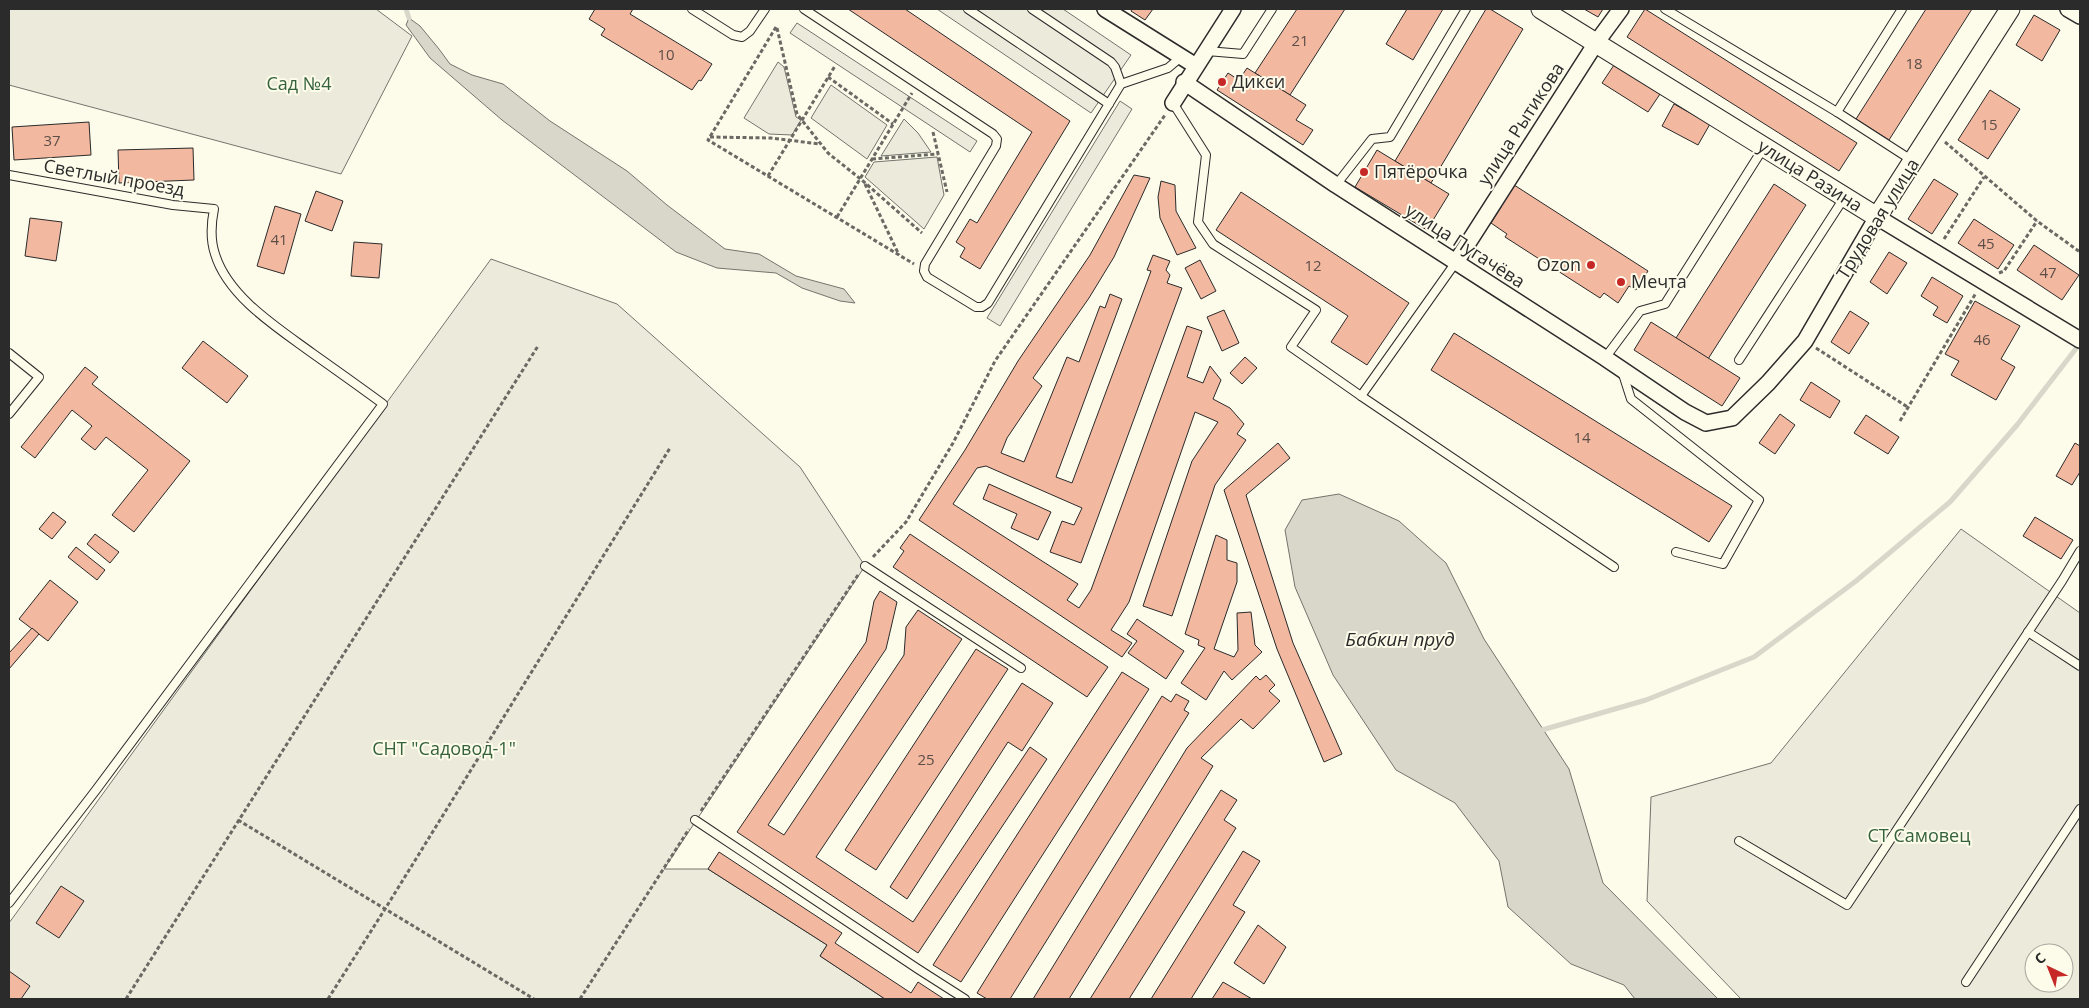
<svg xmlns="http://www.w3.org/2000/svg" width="2089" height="1008" font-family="'Open Sans',sans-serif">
<rect width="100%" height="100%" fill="#fdfbea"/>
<g fill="#ecebdb" stroke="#74746e" fill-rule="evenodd">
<path d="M9,9H376L412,36L341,174L9,85Z"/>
<path d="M778,62L784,67L796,117L801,120L792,135L769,134L744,118Z"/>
<path d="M831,85L887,125L867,159L811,118Z"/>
<path d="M904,119L918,133L931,152L881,156Z"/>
<path d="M937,157L944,195L924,229L865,177L874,162Z"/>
<path d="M491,259L617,304L800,467L865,566L664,869H708L827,945L820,956L885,999H9V923Z"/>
<path d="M1961,529L2080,613V999H1741L1647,901L1651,797L1771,763ZM2034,953H2064V983H2034Z"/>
</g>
<g fill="#eceadb" stroke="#74746e">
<path d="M937,9H1063L1131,55L1091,113Z"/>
<path d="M797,23L977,141L970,152L790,33Z"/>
<path d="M1120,101L1132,109L1000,326L987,318Z"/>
</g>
<g fill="#d8d7c9" stroke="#74746e">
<path d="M409,18L420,26L439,49L450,64L472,75L503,84L550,121L627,171L667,205L725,249L759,254L796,276L844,289L855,303L840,301L802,288L776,273L717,268L676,252L502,120L430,58L406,25Z"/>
<path d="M1339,494L1399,521L1446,563L1484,639L1569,769L1603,883L1718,999H1635L1624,985L1571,964L1508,907L1499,861L1455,803L1396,770L1333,675L1295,587L1285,530L1302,500Z"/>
</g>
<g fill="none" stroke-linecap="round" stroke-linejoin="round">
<g stroke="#d8d7c9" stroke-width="5">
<path d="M406,9L409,18"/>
<path d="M1542,730L1646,700L1754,657L1856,581L1950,502L2017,425L2078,346"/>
</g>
</g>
<g fill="#f2b8a0" stroke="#2b2b2b">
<path d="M595,9H633L630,14L712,64L701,81L699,80L692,90L601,35L605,29L589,19Z"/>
<path d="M848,9H905L1070,121L980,269L960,257L965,248L956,242L970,219L977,223L1032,132Z"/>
<path d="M1132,9H1153L1145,20L1131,11Z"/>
<path d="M1297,9H1345L1290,95L1255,73Z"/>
<path d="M1407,9H1443L1413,60L1386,44Z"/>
<path d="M1486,9H1490L1523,29L1431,183L1395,161Z"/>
<path d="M1584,9H1603L1598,17Z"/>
<path d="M1645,9L1857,143L1839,171L1627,37Z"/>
<path d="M1926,9H1972L1889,140L1856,119Z"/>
<path d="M2034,15L2060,30L2042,61L2016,45Z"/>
<path d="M1614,65L1660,94L1648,112L1602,83Z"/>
<path d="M1247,68L1306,105L1296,120L1313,130L1303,145L1217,90L1228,73L1239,80Z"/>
<path d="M1990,90L2020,109L1988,159L1958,140Z"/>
<path d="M1674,104L1710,124L1698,145L1662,126Z"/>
<path d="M89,122L91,155L14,160L12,127Z"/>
<path d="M193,148L194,180L119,183L118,150Z"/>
<path d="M1377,150L1449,194L1427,230L1355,187Z"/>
<path d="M1134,175L1150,178L1114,257L1089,298L1033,378L1042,386L1007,438L1001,453L1024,462L1067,357L1079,362L1100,306L1105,308L1110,294L1122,299L1056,477L1072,483L1151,271L1147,270L1153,255L1170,261L1166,270L1170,275L1167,283L1182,288L1081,563L1050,552L1062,521L1074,525L1082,508L986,466L977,468L953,504L1078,584L1067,600L1079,608L1091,590L1187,326L1202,331L1187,377L1203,383L1210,366L1221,380L1213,399L1230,408L1244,424L1237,434L1246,440L1215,485L1172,616L1143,606L1192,461L1218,422L1195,412L1129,602L1111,630L1132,643L1122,657L919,520L965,450L1018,361L1090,255Z"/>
<path d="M1934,179L1958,194L1932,234L1908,219Z"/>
<path d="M1161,181L1175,185L1176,211L1196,248L1177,255L1160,218L1158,197Z"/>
<path d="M1511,183L1648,271L1636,290L1629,286L1618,303L1604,293L1600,298L1505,237L1507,234L1491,223L1501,207L1497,205Z"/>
<path d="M1774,184L1806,205L1708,359L1676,338Z"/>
<path d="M316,191L343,201L332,231L305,221Z"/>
<path d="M1241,192L1409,303L1367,365L1331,342L1348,316L1216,230Z"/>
<path d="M275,206L301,214L284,274L257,266Z"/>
<path d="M30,218L62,222L56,261L25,256Z"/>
<path d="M1974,219L2014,245L1998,269L1958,243Z"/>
<path d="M354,242L382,244L379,278L351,276Z"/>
<path d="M2034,245L2079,275L2062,300L2017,270Z"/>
<path d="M1889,252L1907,263L1887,294L1870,282Z"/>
<path d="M1200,260L1216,291L1201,299L1185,268Z"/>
<path d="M1932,277L1963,296L1947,323L1933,315L1938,307L1921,296Z"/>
<path d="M1975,301L2020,326L2001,359L2015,367L1996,400L1951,375L1959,361L1945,354Z"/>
<path d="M1224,310L1239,343L1222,351L1207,317Z"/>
<path d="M1850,311L1869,323L1849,354L1831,342Z"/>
<path d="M1651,322L1740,378L1722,406L1634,350Z"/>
<path d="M1454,333L1732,506L1709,542L1431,370Z"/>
<path d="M203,341L248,376L227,403L182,368Z"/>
<path d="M1245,357L1257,368L1242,384L1230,373Z"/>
<path d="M85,367L98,377L92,384L190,461L134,532L112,515L148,470L106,437L95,450L81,439L92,426L72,410L35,458L21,447Z"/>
<path d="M1811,382L1840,401L1830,418L1800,400Z"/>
<path d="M1780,414L1795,425L1775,454L1759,443Z"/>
<path d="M1866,415L1899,437L1888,454L1854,433Z"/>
<path d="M1278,443L1290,458L1246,495L1293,643L1342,754L1324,762L1277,649L1224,490Z"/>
<path d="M2075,443L2080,446V472L2072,485L2056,476Z"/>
<path d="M989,484L1051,512L1038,540L1011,528L1017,514L983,499Z"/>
<path d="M53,512L66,522L52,539L39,529Z"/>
<path d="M2035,517L2073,540L2061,559L2023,536Z"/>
<path d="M95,534L119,552L110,563L87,544Z"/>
<path d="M910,534L1108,667L1087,697L893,567L904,551L900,548Z"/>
<path d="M1216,535L1227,540V560L1237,563V582L1214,649L1234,657L1238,650L1237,613L1251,612L1255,645L1262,652L1232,680L1224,671L1206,700L1181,683L1205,648L1198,645L1199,640L1185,634Z"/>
<path d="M76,547L105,570L97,580L68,557Z"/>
<path d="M50,580L78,602L48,641L19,619Z"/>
<path d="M880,591L897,602L886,649L768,825L784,835L904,655L906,627L918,610L962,639L816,857L913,922L1030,747L1047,759L918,953L737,832L866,642L874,601Z"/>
<path d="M1137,619L1184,651L1166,679L1128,653L1137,641L1127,634Z"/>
<path d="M32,628L39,634L9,669V653Z"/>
<path d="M976,649L1008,669L876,870L845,850Z"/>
<path d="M1122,672L1149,689L961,982L933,965Z"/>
<path d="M1266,675L1275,685L1269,691L1280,701L1253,729L1241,719L1201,758L1213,766L1069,999H1033L1187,748L1256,676L1260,680Z"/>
<path d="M1022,683L1053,703L1022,751L1008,742L907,899L890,887Z"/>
<path d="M1176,694L1189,701L1184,710L1189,713L1010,999H987L977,993L1162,696L1171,702Z"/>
<path d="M1221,790L1237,800L1224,820L1236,828L1129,999H1090Z"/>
<path d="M1243,851L1260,861L1233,905L1245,912L1191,999H1151Z"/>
<path d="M719,852L842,933L835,943L911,993L918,982L944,999H885L820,956L827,945L708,869Z"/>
<path d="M61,886L84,901L59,938L36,923Z"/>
<path d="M1258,925L1286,947L1264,984L1234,963Z"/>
<path d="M9,971L30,986L21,999H9Z"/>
<path d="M1223,982L1252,999H1212Z"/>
</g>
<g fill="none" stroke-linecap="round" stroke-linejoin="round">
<g stroke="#2b2b2b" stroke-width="10">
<g id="service">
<path d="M692,9L733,35L742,37L750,31L765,9"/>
<path d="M804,9L993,134L997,139L996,146L925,264L924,271L927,277L976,307H982L988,303L1121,84L1168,68L1181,57"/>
<path d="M968,9L1109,104"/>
<path d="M1032,9L1111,62L1115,67L1121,84"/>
<path d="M1665,9L1837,112L1913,161"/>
<path d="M1207,51L1243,54L1272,9"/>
<path d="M1173,103L1206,155L1198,222L1213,244L1316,310L1291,347L1361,396"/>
<path d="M1837,112L1902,9"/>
<path d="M9,175L173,205L214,209C211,224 210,239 215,254C228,297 278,328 312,353C336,370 360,387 383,404L96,790L9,903"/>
<path d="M1336,185L1372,139L1390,137L1466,9"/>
<path d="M1456,262L1361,396L1614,567"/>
<path d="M9,353L39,377L9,414"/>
<path d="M1605,358L1640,311L1665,304L1764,147"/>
<path d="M1739,360L1844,198"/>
<path d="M1622,371L1631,399L1759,500L1723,564L1676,552"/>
<path d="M865,566L1021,668"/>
<path d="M2028,632L2080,666"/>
<path d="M695,820L918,969L965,999"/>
<path d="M1739,841L1847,905L2062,581L2080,551"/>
<path d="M1966,982L2080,809"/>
</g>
</g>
<g stroke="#2b2b2b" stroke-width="18">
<g id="minor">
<path d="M1105,9L1196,66"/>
<path d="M2068,9L2080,16"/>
<path d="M1184,82L1336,185L1605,358L1685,412L1706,423L1732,418L1768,383L1805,341L1877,217L2080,340"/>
<path d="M1173,103L1233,9"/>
<path d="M1456,262L1596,43L1621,9"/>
</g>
</g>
<g stroke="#2b2b2b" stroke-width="21">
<path id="tertiary" d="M1541,9L1877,217L2010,9"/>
</g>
<g stroke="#6a6964" stroke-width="3" stroke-dasharray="4 2.5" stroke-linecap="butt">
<path d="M776,27L708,140L914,264"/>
<path d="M777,28L797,114L828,153L863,181L922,233"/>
<path d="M828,77L893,124"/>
<path d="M933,132L947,192"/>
<path d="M710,137L771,138L820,144"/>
<path d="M1945,142L2037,221L2080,252"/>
<path d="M872,159L938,154"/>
<path d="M768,176L835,66"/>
<path d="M865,184L899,255"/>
<path d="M837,217L912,93"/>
<path d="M1944,239L1984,177"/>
<path d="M1999,273L2004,271L2037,221"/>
<path d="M1816,348L1909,408"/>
<path d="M1900,421L1976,293"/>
<path d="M873,557L906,522L953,443L995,361L1165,115"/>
<path d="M701,811L858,575"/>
<path d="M238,820L534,999"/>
<path d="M126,999L538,346"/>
<path d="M328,999L385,909L670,448"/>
<path d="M580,999L689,829"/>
</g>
<use href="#service" stroke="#fdfbea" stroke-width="8"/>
<use href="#minor" stroke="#fdfbea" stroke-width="15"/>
<use href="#tertiary" stroke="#fdfbea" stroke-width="19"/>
</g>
<g fill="#c62828" stroke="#fdfbea" stroke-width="2">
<circle cx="1222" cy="82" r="5"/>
<circle cx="1364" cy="172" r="5"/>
<circle cx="1591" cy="265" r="5"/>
<circle cx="1621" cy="282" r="5"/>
</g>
<g text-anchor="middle" stroke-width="4" stroke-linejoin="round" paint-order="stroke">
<g font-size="15" fill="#5d4e48">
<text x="1300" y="46">21</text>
<text x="666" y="60">10</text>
<text x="1914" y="69">18</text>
<text x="1989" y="130">15</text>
<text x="52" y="146">37</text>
<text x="279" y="245">41</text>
<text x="1986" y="249">45</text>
<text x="1313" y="271">12</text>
<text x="2048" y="278">47</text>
<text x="1982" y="345">46</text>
<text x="1582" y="443">14</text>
<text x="926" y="765">25</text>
</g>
<g font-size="18" fill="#2b2b2b" stroke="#fdfbea" text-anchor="start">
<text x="1232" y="88">Дикси</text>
<text x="1374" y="178">Пятёрочка</text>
<text x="1581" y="271" text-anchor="end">Ozon</text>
<text x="1631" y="288">Мечта</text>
</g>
<g font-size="18" fill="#34623c" stroke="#fdfbea">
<text x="299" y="90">Сад №4</text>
<text x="444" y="755">СНТ "Садовод-1"</text>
<text x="1919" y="842">СТ Самовец</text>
</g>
<g font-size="18" fill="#2b2b2b" stroke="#fdfbea">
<text transform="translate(1521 124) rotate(-57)" y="6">улица Рытикова</text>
<text transform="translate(1810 176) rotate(32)" y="6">улица Разина</text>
<text transform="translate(114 178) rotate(10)" y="6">Светлый проезд</text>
<text transform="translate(1878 219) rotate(-58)" y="6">Трудовая улица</text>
<text transform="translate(1465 246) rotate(33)" y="6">улица Пугачёва</text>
</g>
<g font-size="19" font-style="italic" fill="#2b2b2b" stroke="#fdfbea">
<text x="1400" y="646">Бабкин пруд</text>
</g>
</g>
<rect width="2089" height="1008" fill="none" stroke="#2b2b2b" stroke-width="20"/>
<g transform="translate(2049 968) rotate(317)"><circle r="24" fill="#fdfbea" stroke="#a9a89e"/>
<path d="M0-4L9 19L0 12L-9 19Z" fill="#c62828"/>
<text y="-8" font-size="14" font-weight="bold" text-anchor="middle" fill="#2b2b2b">С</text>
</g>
</svg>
